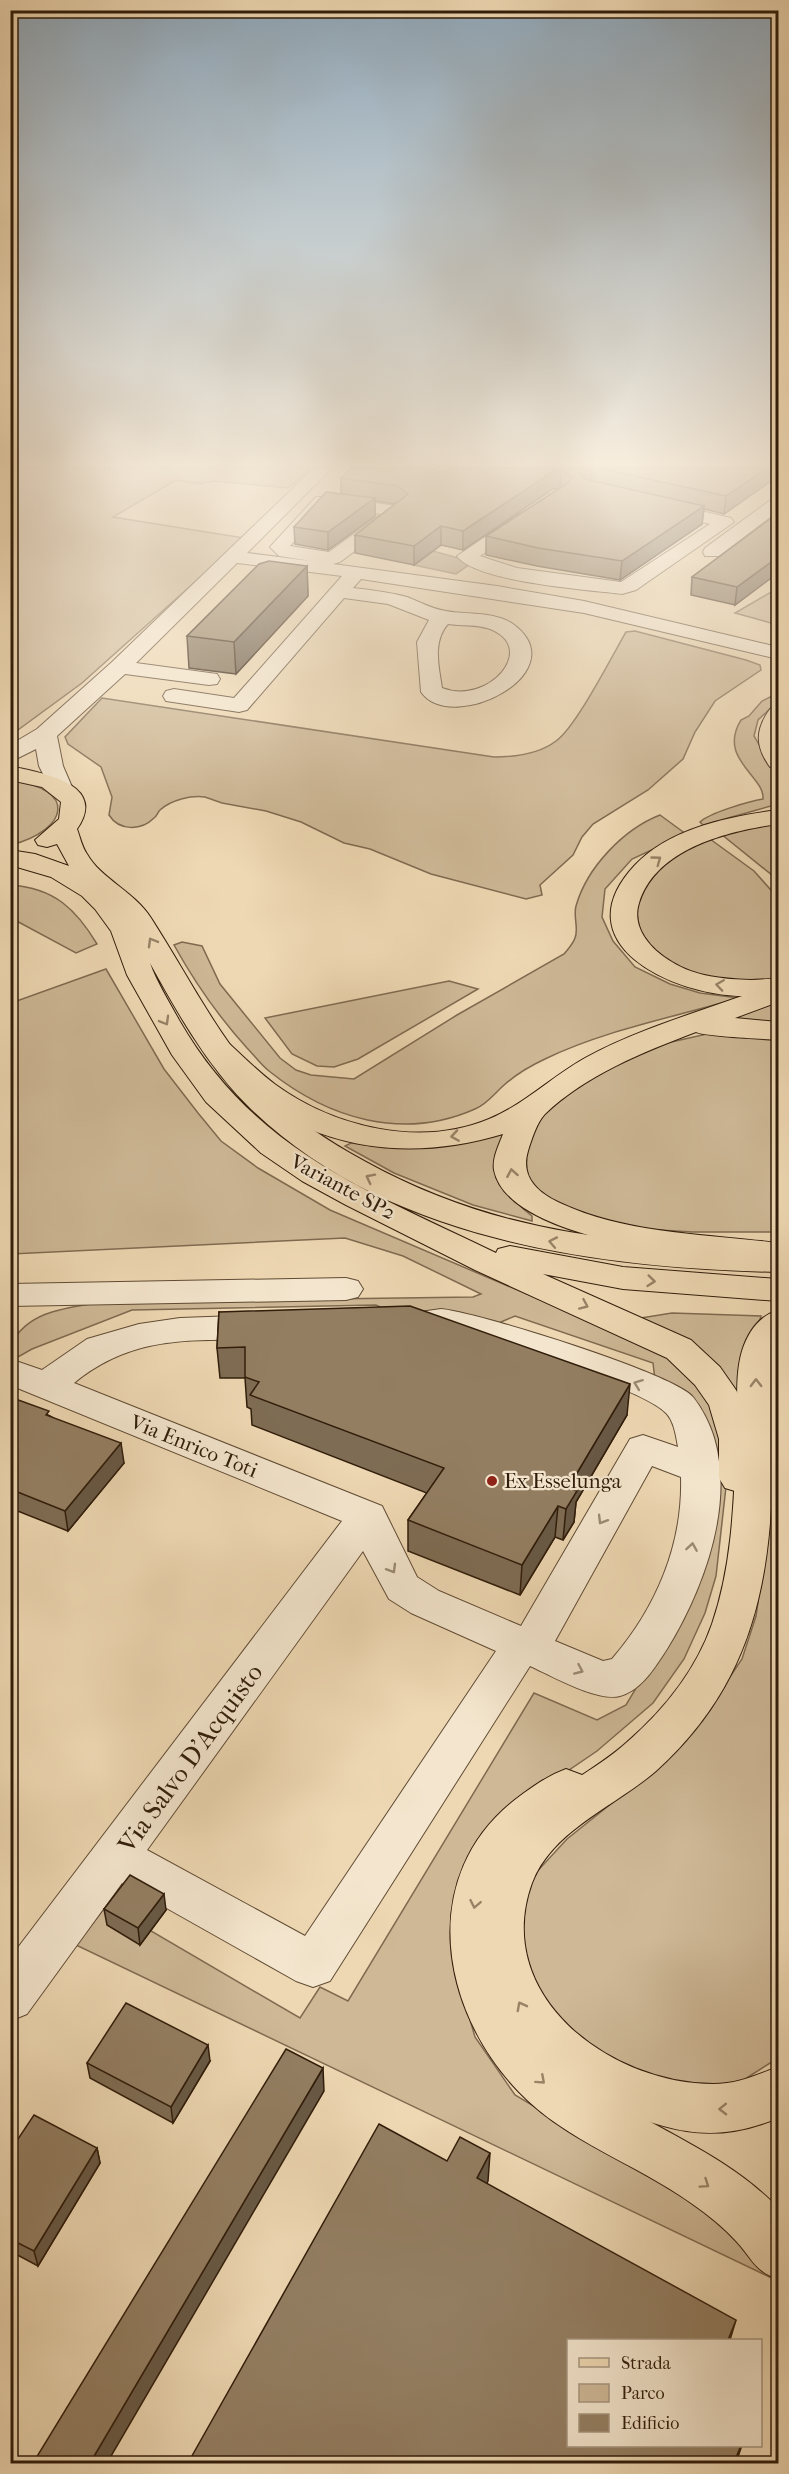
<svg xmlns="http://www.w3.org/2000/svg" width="789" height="2474" font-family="'IM FELL French Canon',serif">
<rect width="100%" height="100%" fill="#eed8b3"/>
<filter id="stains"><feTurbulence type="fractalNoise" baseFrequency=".00333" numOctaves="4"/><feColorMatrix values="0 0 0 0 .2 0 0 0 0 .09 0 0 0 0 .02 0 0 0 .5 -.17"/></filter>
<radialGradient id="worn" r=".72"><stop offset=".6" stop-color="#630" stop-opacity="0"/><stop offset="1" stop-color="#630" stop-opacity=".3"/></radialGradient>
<g fill="#ceb896" stroke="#7f6a50" stroke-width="1.5">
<path d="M11,468H312L288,488L214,481L200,484L176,480L113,517L244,538L82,683L11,735Z"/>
<path d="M778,588V625L735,613Z"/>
<path d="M635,631L746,660L760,665L761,670L715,701L695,732L683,759L648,790L593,824L582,837L573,855L540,885L542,895L526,899L431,874L370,849L344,843L301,822L266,811L222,803L205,797C191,795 171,800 160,810C158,812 157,816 154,818C141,831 119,831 109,815L112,797L101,767L68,744L65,737L102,698L494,757C516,757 539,754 556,741C576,727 612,656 626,632Z"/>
<path d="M778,693V701L758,720L754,736L775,772L778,804L703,825L700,822C709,813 750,801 763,799C765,776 717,759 741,720L749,716L762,701Z"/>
<path d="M11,781C78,788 69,830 11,845Z"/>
<path d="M660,815L686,834L632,859L605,889L602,917L613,941L635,967L670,984L700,993L739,998C675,1017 605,1030 545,1059C530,1066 515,1075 503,1086C494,1094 487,1104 475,1109C403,1141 329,1119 269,1071C261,1065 254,1055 247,1048C218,1016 195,983 174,945L182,942L202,946L220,984L280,1058L296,1070L311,1075L354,1079L457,1015L564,954C568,949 573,944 575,938C579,929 573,916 576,906C587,867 624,829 660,815Z"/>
<path d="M778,823V880L721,834Z"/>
<path d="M710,839L754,871L778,898V980C750,982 719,981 692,973C642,956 616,910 659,869C673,855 692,847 710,839Z"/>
<path d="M11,885C54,888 76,909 97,944L76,953L11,918Z"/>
<path d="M106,969L164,1069L198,1113L221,1141L258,1168L330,1210L667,1354L718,1410L728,1469L716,1576L705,1613L684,1659L653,1703L597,1751L525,1800L457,1975L475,2037L515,2095L686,2197L752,2248L778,2281L76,1945L123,1884L151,1931L300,2018L320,1987L348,2001L534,1693L597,1720L626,1705L699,1583L713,1452L655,1380L653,1363L515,1316L494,1325L397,1315L376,1305L132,1310L32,1349L18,1357L11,1344C29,1310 67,1308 102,1302L473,1297L481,1294L403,1256L345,1238L11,1254V1003Z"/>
<path d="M449,981L478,989L358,1059L334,1067L317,1066L292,1054L265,1018Z"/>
<path d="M778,1001V1026L730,1020L734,1016Z"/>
<path d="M711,1033L778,1037V1232H692L627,1228L572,1214L538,1189L527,1176L526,1148L541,1116L574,1084L645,1048Z"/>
<path d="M507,1131C505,1172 496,1189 532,1216V1221L473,1205L394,1173L345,1146L351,1143C411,1152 450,1150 507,1131Z"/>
<path d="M672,1313L761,1316L739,1392H735L641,1318Z"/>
<path d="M778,1352V2058L742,2081L693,2089L625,2072L539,2009L519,1923L531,1878L567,1839L652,1771L697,1726L742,1659L756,1616L766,1548Z"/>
</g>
<path fill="#ad987a" stroke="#7b664d" stroke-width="1.5" d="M433,551L473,562L456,574L414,565Z"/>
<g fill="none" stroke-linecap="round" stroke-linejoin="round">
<g stroke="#604b34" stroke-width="2">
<g id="minor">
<path d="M314,468H332L247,553L311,561L279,556L270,547L316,497H332L397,506L406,511L403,515L340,562L333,564L497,586L584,601L778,647V659L584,613L361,579L353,588C371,590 389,592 407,597C420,602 432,609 446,611C467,615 494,611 513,624C578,672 452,736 421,692L417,642L429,620L388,604L344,598L247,710L239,712L166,701L163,696L166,691L174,689L234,698L342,576L237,563L136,663L217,674L220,679L217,684L209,685L125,674L57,736L63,766L72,787L68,792H52L39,766L36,749L10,762V745L37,729L112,662ZM327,506L381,514L329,552L290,546ZM448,624C461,626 477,624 490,629C539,648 488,706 442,688C439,667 432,642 448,624Z"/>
<path d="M427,468H457L459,470L444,487L438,488L429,483L437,473L429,472Z"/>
<path d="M778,498V511L719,556H705L703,552L705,548L772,499Z"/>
<path d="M659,501L731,518L734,522L636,590L622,594C589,590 475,582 457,556L519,514L525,513L534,518L531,522L480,556L517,568L621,582L710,524L653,510L650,506L653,502Z"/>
<path d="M346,1278L358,1281L363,1289L358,1297L346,1300L10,1306V1284Z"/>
<path d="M441,1309C477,1312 675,1374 693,1397C749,1469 709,1581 667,1649C655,1667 642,1690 620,1696C597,1702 552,1676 530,1666L330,1981L313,1987L296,1981L122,1883L27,2014L10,2021V1958L342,1521L10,1385V1359L42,1370L87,1339L139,1324L180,1318L264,1315L276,1319L281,1327L276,1335L264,1339C191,1341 134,1334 74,1383L382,1506L417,1577L439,1591L521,1626L630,1439L643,1435L678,1447C676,1436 674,1421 666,1413C640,1387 492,1343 451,1334C436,1331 421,1335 406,1330L401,1322L406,1314ZM652,1466L681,1477C683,1545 656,1608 612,1659L603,1661L555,1641ZM363,1551L389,1599L411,1613L496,1651L305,1936L147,1850Z"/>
</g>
</g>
<g stroke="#301c0a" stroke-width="2">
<g id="major">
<path d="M10,766C41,773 109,783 77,829C80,837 82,847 87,854C101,879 134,891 151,918C188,975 217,1036 264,1087C292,1118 329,1142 366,1162C502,1237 628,1243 778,1250V1272C596,1268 382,1240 247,1105C206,1064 177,1012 150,963C157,983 169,1001 179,1020C255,1152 367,1190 496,1253L498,1249L510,1246L623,1267L778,1279V1301L623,1289L543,1274L691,1340L720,1367L736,1390L752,1421L757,1458V1478L751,1488L738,1492L725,1488L719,1478V1439L709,1405L695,1385L667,1358L475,1270L346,1205L302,1181L261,1153L206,1102L172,1055L127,975L111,931L95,909L82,896L51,877L10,865V850L35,854L69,866L57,844L47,847L38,845L35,840L59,819L61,802L42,787L10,780Z"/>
<path d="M566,1769L582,1775L588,1788C571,1825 517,1835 502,1885C493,1913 495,1942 502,1970C534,2101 692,2119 775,2205L778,2209V2279C754,2271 752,2258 736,2241C722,2226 707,2214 691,2203C635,2163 567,2142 519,2092C440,2010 417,1876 516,1799C532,1787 547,1776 566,1769Z"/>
</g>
</g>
<g stroke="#301c0a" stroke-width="2">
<g id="highway">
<path d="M778,707V769L770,767C755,746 755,730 770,709Z"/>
<path d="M778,810V824C728,831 656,848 639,903C631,928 651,950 672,962C696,977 724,979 751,980C760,980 770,978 778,980V1002L735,1018L778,1022V1040C765,1039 701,1036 696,1032C643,1052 586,1075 545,1114C537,1122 531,1141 528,1151C520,1177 538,1193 560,1203C626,1234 707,1234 778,1243V1265C717,1260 508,1243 494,1170C492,1158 499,1145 503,1134C407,1163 308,1150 233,1079C222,1068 209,1058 200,1046L205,1040L215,1037L225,1040C242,1055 258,1072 276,1085C334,1127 420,1148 489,1119C525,1104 551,1077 585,1058C634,1031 689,1015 742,996C673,995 561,944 635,865C670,828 730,816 778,810Z"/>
<path d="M778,1310C781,1335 773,1358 773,1383C774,1532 776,1663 656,1771C616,1806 552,1830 532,1883C491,1996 611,2084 713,2084C738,2084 756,2075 778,2067V2118C716,2144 673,2133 613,2108C554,2084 516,2053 492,1994C465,1930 483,1858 533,1811C561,1785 597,1769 626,1743C663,1711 696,1670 712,1624C734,1560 734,1492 737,1425C738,1400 735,1375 742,1351C748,1332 759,1316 778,1310Z"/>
</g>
</g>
<use href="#minor" fill="#f4e6ce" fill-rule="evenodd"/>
<use href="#major" fill="#eed8b3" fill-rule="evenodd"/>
<use href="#highway" fill="#eed8b3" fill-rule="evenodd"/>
</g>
<g fill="#7e6c54" stroke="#301c0a" stroke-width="1.5">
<path d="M433,468V469L439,472L446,471L449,468H778V476L724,514L704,509L702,524L620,580L537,566L486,555V536L560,488L553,489L463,550L441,545L414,565L355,553V535L395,504L375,501V516L328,550L295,544L294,527L341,494V478Z"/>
<path d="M778,513L735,605L691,595L692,577Z"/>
<path d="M307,566L308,596L236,674L189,668L187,636Z"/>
<path d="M219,1312L627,1415L576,1502L574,1522L563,1540L555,1537L520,1595L408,1551V1520L427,1493L252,1425L251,1409L247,1407L245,1378H220L217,1348Z"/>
<path d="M10,1397L50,1416L124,1463L68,1531L10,1508Z"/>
<path d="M104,1909L166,1910L140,1945L107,1925Z"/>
<path d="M210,2061L173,2123L90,2078L87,2063Z"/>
<path d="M97,2148L100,2163L38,2266L10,2251V2151Z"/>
</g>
<g fill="#675845" stroke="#301c0a" stroke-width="1.5">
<path d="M583,468H592L591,484L582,486L580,473Z"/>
<path d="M767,468H778V476L724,514L726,496Z"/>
<path d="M561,470L560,488L553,489L463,550V531L554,471Z"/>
<path d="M375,498V516L328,550V532Z"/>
<path d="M704,506L702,524L620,580L622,561Z"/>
<path d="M441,526V545L414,565V546Z"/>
<path d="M778,557V573L735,605L737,587Z"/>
<path d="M307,566L308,596L236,674L234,642Z"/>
<path d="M630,1384L627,1415L576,1502L574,1522L563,1540L568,1488Z"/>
<path d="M121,1443L124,1463L68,1531L65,1511Z"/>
<path d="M558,1506L555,1537L520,1595L522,1565Z"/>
<path d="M164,1894L166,1910L140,1945L138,1928Z"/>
<path d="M208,2045L210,2061L173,2123L171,2107Z"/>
<path d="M323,2068L324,2091L107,2463H90Z"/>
<path d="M97,2148L100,2163L38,2266L34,2251Z"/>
<path d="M490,2153L488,2181L476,2206L477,2178Z"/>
<path d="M736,2320L730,2340H728Z"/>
<path d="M741,2445H742L736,2463H734Z"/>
</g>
<g fill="#937e62" stroke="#301c0a" stroke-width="1.5">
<path d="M351,468H430L439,472L446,471L449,468H585H583L580,473L585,479L704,506L622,561L538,548L486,536L568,483L572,477L561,470L554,471L463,531L441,526L414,546L355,535L408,494L397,486L341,478Z"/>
<path d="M598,468H767L726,496Z"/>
<path d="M326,492L375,498L328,532L294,527Z"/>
<path d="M778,513V557L737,587L692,577Z"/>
<path d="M269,561L307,566L234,642L187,636L259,564Z"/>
<path d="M410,1306L630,1384L568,1488L577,1491L566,1509L558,1506L522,1565L408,1520L444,1468L250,1395L259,1382L245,1377V1347L217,1348L219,1312Z"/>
<path d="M10,1397L49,1411L46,1415L121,1443L65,1511L10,1489Z"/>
<path d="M130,1875L164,1894L138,1928L104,1909Z"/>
<path d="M126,2003L208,2045L171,2107L87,2063Z"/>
<path d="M286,2049L323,2068L90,2463H33Z"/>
<path d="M34,2115L97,2148L34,2251L10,2239V2151Z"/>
<path d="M379,2124L447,2161L460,2137L490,2153L477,2178L736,2320L728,2340H568V2445H741L734,2463H188Z"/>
</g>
<defs><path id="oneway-chevron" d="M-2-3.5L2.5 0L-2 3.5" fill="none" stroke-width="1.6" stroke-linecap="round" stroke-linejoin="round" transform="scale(1.5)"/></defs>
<g stroke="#988367">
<use href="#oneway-chevron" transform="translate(657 860) rotate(-36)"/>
<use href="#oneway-chevron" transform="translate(152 942) rotate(-120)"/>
<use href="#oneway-chevron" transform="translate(720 985) rotate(-172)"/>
<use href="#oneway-chevron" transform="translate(165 1021) rotate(60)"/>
<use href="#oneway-chevron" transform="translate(455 1136) rotate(171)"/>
<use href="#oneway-chevron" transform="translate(512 1173) rotate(-100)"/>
<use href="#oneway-chevron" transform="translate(370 1178) rotate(-153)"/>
<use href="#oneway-chevron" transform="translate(553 1242) rotate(-169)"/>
<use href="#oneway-chevron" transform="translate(651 1281) rotate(6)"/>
<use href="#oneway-chevron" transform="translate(584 1305) rotate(24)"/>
<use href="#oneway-chevron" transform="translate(756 1383) rotate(-91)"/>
<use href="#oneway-chevron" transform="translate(475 1904) rotate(101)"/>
<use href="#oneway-chevron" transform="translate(521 2006) rotate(-118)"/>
<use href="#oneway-chevron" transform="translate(541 2080) rotate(42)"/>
<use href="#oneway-chevron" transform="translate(723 2109) rotate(179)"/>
<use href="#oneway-chevron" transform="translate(705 2184) rotate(34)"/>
</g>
<g stroke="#9c8b76">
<use href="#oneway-chevron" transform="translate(638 1384) rotate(-159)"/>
<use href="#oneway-chevron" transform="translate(602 1520) rotate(121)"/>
<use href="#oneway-chevron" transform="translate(692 1547) rotate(-81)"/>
<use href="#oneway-chevron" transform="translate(392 1569) rotate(59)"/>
<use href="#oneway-chevron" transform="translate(579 1670) rotate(24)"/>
</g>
<linearGradient id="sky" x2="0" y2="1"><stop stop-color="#90a9bc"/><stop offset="0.57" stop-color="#f7eddd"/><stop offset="1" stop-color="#f7eddd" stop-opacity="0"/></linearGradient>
<rect width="789" height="814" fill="url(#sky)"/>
<circle fill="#8f2418" stroke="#f4e6ce" stroke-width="2" cx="492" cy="1481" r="6"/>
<g text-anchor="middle" stroke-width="4.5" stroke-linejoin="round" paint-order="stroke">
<g font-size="21" fill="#301c0a" stroke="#f4e6ce">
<text transform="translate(343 1187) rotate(28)" y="7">Variante SP2</text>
<text transform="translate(194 1446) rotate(22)" y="7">Via Enrico Toti</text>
</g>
<g font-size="21" fill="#301c0a" stroke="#f4e6ce" text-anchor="start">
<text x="504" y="1488">Ex Esselunga</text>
</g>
<g font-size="26" fill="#301c0a" stroke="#f4e6ce">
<text transform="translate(190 1758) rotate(-54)" y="9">Via Salvo D'Acquisto</text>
</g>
</g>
<rect width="789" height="2474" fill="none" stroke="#eed8b3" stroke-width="36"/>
<rect x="12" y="12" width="765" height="2450" fill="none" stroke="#301c0a" stroke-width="3"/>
<rect x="18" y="18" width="753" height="2438" fill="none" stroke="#301c0a" stroke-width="1.5"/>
<rect x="567" y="2339" width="195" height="108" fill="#f4e6ce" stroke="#a69580" stroke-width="1.5"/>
<rect x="579" y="2358" width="30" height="9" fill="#eed8b3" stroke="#a69580" stroke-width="1.5"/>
<text x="621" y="2369" font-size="18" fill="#301c0a">Strada</text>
<rect x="579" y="2384" width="30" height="18" fill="#ceb896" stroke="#a69580" stroke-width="1.5"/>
<text x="621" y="2399" font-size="18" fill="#301c0a">Parco</text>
<rect x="579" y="2414" width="30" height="18" fill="#937e62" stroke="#a69580" stroke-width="1.5"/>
<text x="621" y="2429" font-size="18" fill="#301c0a">Edificio</text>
<rect width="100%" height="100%" filter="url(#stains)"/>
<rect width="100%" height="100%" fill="url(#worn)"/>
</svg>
